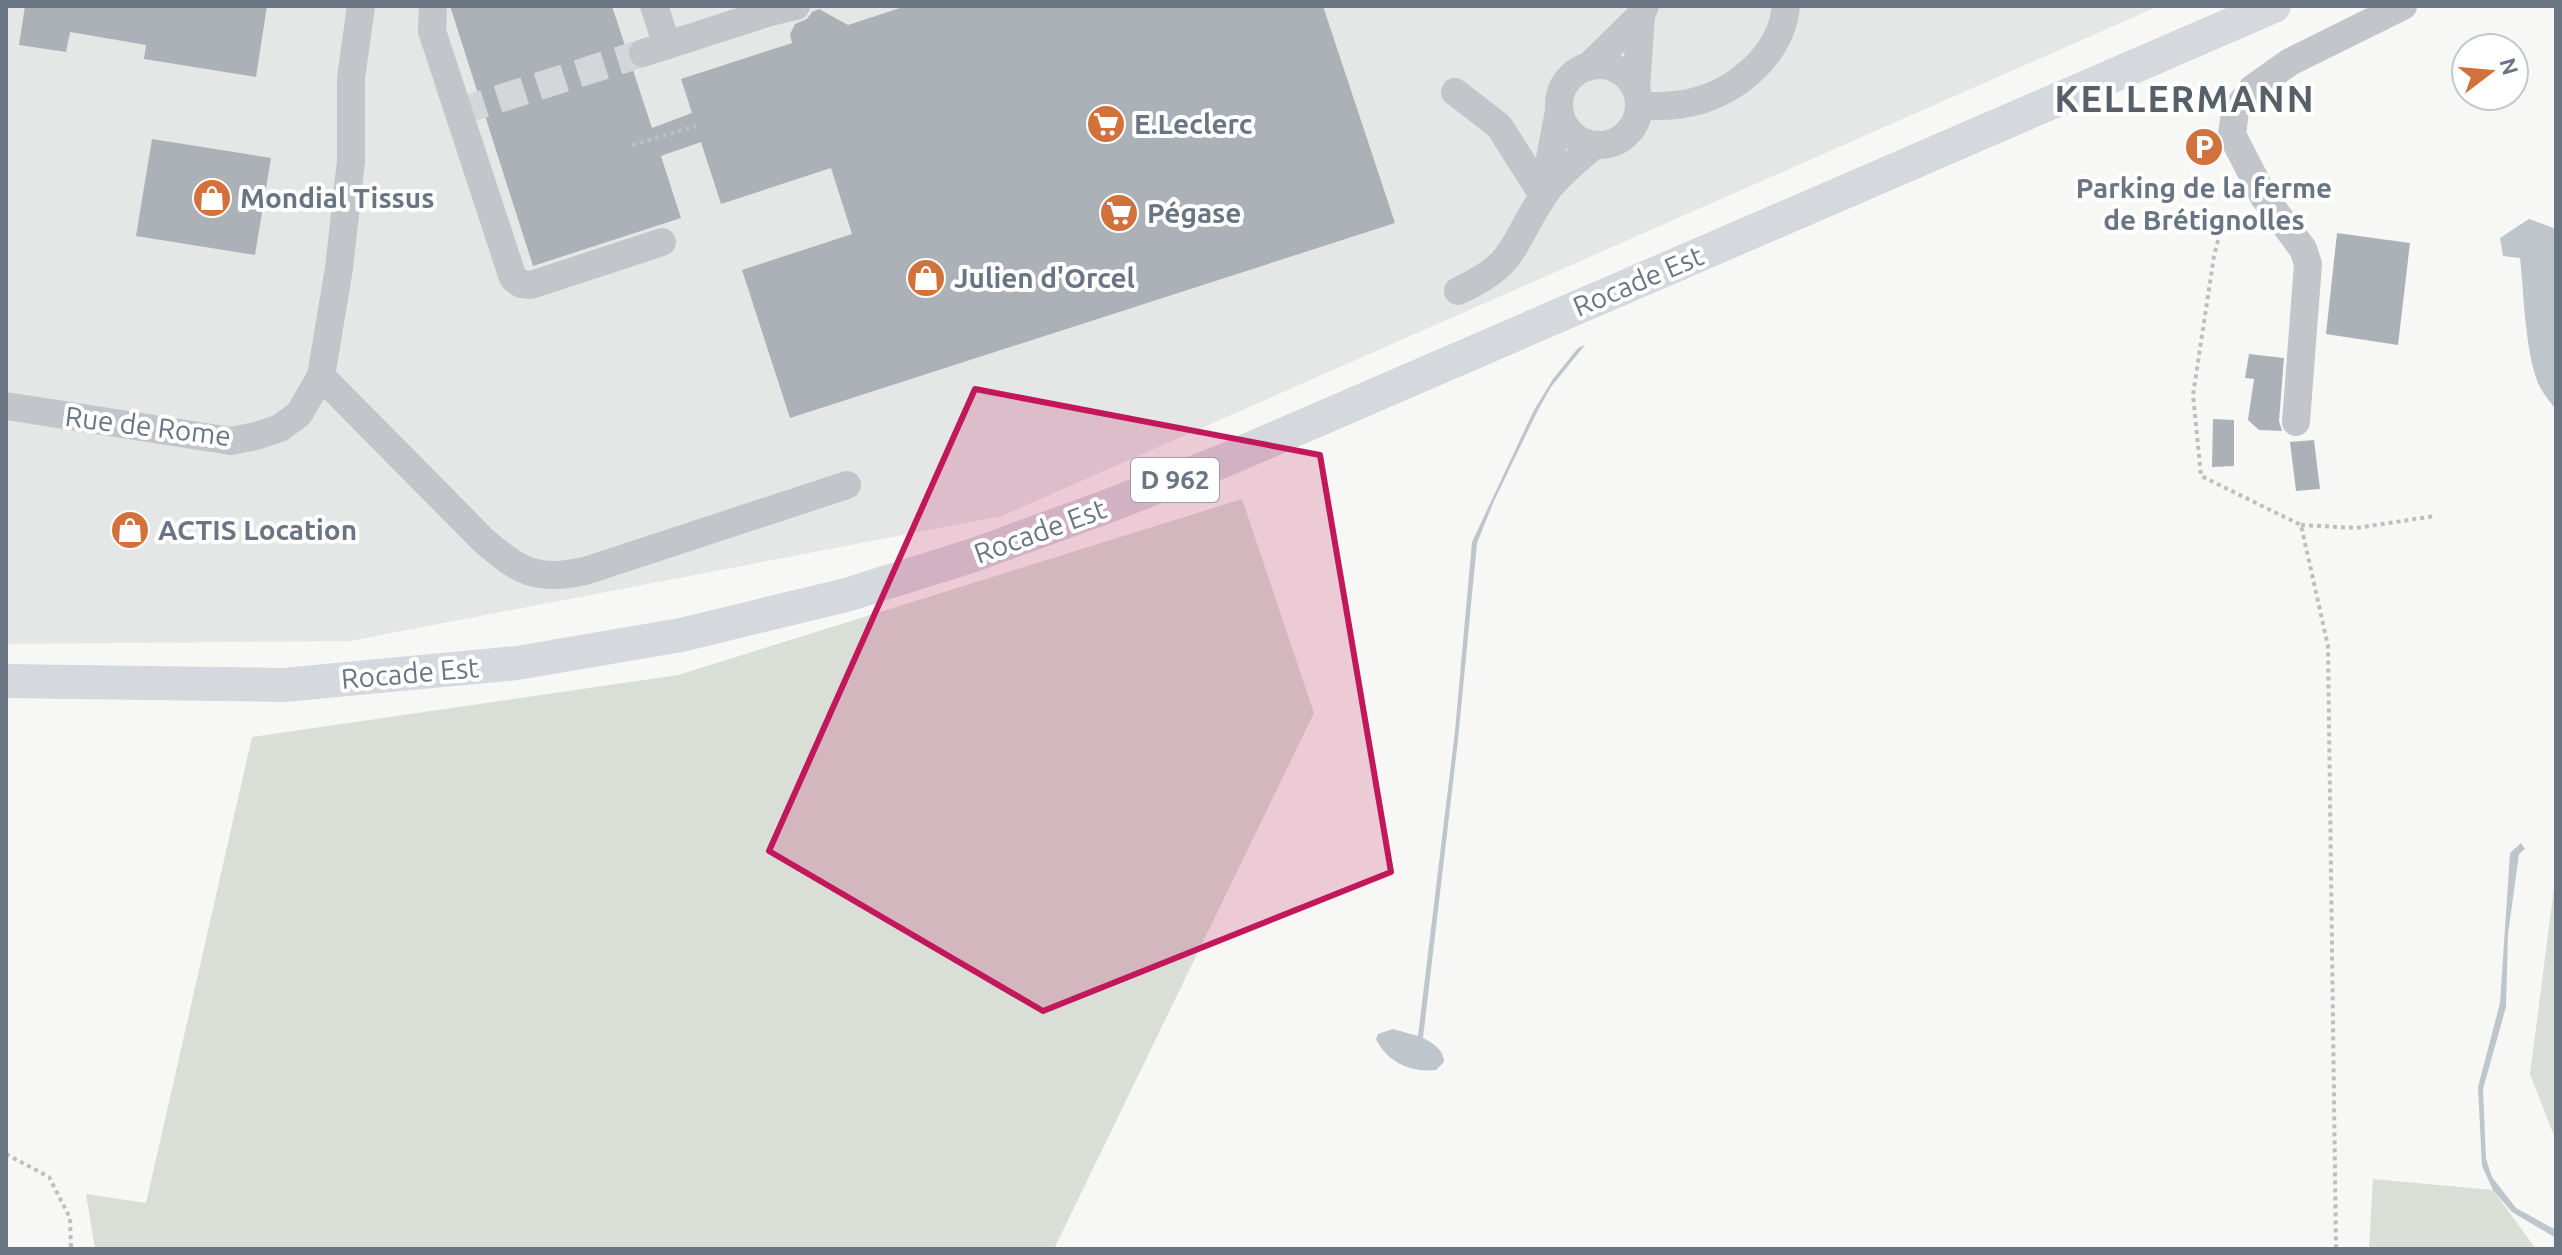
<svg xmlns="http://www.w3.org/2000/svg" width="2562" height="1255" font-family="Ubuntu,sans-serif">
<rect width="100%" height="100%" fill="#f7f8f6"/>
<path fill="#e5e7e6" d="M6,6H2159L1002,516L350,641L6,644Z"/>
<g fill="#d9ded7">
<path d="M1242,499L1314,713L1054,1249H95L86,1194L146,1203L252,737L678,675Z"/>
<path d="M2556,873V1141L2530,1074Z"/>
<path d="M2373,1179L2493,1190L2536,1249H2369Z"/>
</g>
<g fill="#bec5cb">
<path d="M2529,219L2556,229V410C2551,403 2545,396 2541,389C2525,359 2524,293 2520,258L2503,256L2500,238Z"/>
<path d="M1585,345L1551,387L1537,412L1494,501L1477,543L1458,740L1423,1038C1433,1043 1444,1050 1444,1062L1436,1070C1411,1073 1387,1062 1376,1039L1378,1034L1393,1029L1418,1036L1455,731L1472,542L1534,410L1553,379L1578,348Z"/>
<path d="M2521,843L2525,849L2519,854L2508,934L2506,1007L2483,1089L2486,1159L2492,1177L2516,1208L2556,1230V1238L2512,1212L2493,1190L2482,1166L2478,1087L2500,1003L2510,853Z"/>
</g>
<g fill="#acb1b7">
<path d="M25,6H267L256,77L144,59L146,45L70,32L66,52L19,45Z"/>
<path d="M450,6H612L652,128L692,113L681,79L792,43L790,34L795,24L807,19L812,12L819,9L848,25L906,6H1323L1395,223L790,418L742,270L852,234L831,168L721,204L701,142L661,156L681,218L533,266Z"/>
<path d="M152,139L271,158L255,255L136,236Z"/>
<path d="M2337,233L2410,243L2398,345L2326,334Z"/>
<path d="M2249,354L2284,358L2279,421L2282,431L2259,430L2248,420L2254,379L2245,378Z"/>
<path d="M2213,419L2234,420V466L2212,467Z"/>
<path d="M2314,440L2320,489L2296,491L2290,442Z"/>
</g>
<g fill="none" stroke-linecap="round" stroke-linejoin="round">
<path stroke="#d4d7d9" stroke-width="28" stroke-dasharray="28 14" stroke-linecap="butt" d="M458,112L643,53"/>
<g stroke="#bcbec0" stroke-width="4" stroke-dasharray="4 4" stroke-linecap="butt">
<path d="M632,145L696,126"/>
<path d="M2224,217L2214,256L2193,395L2201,476L2301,525L2328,646L2336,1249"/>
<path d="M2301,525L2356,528L2435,516"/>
<path d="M6,1154L49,1177L70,1218L71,1249"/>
</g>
<g stroke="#c2c5c9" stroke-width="28">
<path d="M433,6L432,31L513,278L521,284L531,285L662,242"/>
<path d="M654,6L667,45"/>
<path d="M643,53L767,13L796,6"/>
<circle cx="1599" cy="105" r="40"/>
<path d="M1588,67L1641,15L1645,6"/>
<path d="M1636,89L1641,15"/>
<path d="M1455,92L1499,126L1543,195"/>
<path d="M1639,106C1654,106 1669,107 1683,104C1731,97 1781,57 1786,6"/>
<path d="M1543,195L1559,111"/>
<path d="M1458,291C1517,264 1510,247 1542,198C1554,178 1577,161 1594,145"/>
<path d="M321,376L483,540C519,571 536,582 585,571L847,485"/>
<path d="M6,406L231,441L256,436L280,428L299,414L321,376L339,268L351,161V78L361,6"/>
<path d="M2296,422L2308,264L2303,249L2264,197L2232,135L2235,111L2253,88L2290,62L2403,6"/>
</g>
<path stroke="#d5d8dc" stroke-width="34" d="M6,681L284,685L517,663L681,635L846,595L971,556L1103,508L1218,463L2274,6"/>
</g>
<path fill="#c2185b" fill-opacity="0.2" stroke="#c2185b" stroke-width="6" stroke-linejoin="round" d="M975,389L1320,455L1391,872L1043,1011L769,851Z"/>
<defs>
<g id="supermarket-disc" transform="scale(2)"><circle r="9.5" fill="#d1723c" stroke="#fff"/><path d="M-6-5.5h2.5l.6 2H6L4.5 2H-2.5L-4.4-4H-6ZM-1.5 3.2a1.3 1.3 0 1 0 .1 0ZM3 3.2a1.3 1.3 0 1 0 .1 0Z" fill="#fff"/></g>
<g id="parking-disc" transform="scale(2)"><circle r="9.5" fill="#d1723c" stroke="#fff"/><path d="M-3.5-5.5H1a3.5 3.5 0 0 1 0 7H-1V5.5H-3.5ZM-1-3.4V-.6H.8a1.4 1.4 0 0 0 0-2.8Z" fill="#fff"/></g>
<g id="shop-disc" transform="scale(2)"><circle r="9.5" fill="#d1723c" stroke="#fff"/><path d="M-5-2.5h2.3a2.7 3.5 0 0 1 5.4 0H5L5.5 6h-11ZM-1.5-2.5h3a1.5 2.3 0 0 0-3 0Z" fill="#fff"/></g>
</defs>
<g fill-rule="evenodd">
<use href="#supermarket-disc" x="1106" y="124"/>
<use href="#parking-disc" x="2204" y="147"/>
<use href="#shop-disc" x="212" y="198"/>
<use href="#supermarket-disc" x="1119" y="213"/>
<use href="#shop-disc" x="926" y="278"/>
<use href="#shop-disc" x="130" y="530"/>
</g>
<g text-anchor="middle" stroke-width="8" stroke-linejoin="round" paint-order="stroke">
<rect fill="#fff" stroke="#979ea8" stroke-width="2" x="1131" y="458" width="88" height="44" rx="6"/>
<g font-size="26" font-weight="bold" fill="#6a7583">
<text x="1175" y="489">D 962</text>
</g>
<g font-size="28" font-weight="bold" fill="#6a7583" stroke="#fff" text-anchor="start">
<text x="1134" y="134">E.Leclerc</text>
<text x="2204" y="198" text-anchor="middle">Parking de la ferme<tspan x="2204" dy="32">de Brétignolles</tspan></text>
<text x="240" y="208">Mondial Tissus</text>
<text x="1147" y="223">Pégase</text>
<text x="954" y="288">Julien d'Orcel</text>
<text x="158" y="540">ACTIS Location</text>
</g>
<g font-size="28" fill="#6a7583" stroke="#fff">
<text transform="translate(1638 281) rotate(-23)" y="10">Rocade Est</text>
<text transform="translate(148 426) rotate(7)" y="10">Rue de Rome</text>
<text transform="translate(1040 531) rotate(-20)" y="10">Rocade Est</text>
<text transform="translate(410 673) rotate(-5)" y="10">Rocade Est</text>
</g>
<g font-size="36" font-weight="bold" letter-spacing="2" fill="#575f69" stroke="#fff">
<text x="2185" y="112">KELLERMANN</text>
</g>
</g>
<rect width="2562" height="1255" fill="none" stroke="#6a7583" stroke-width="16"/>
<g transform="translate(2490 72) rotate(74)"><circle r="38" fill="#ffffff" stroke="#c3c8cd" stroke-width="2"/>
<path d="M0-6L14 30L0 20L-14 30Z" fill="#d1723c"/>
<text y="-12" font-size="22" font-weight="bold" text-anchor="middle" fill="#6a7583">N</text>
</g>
</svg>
